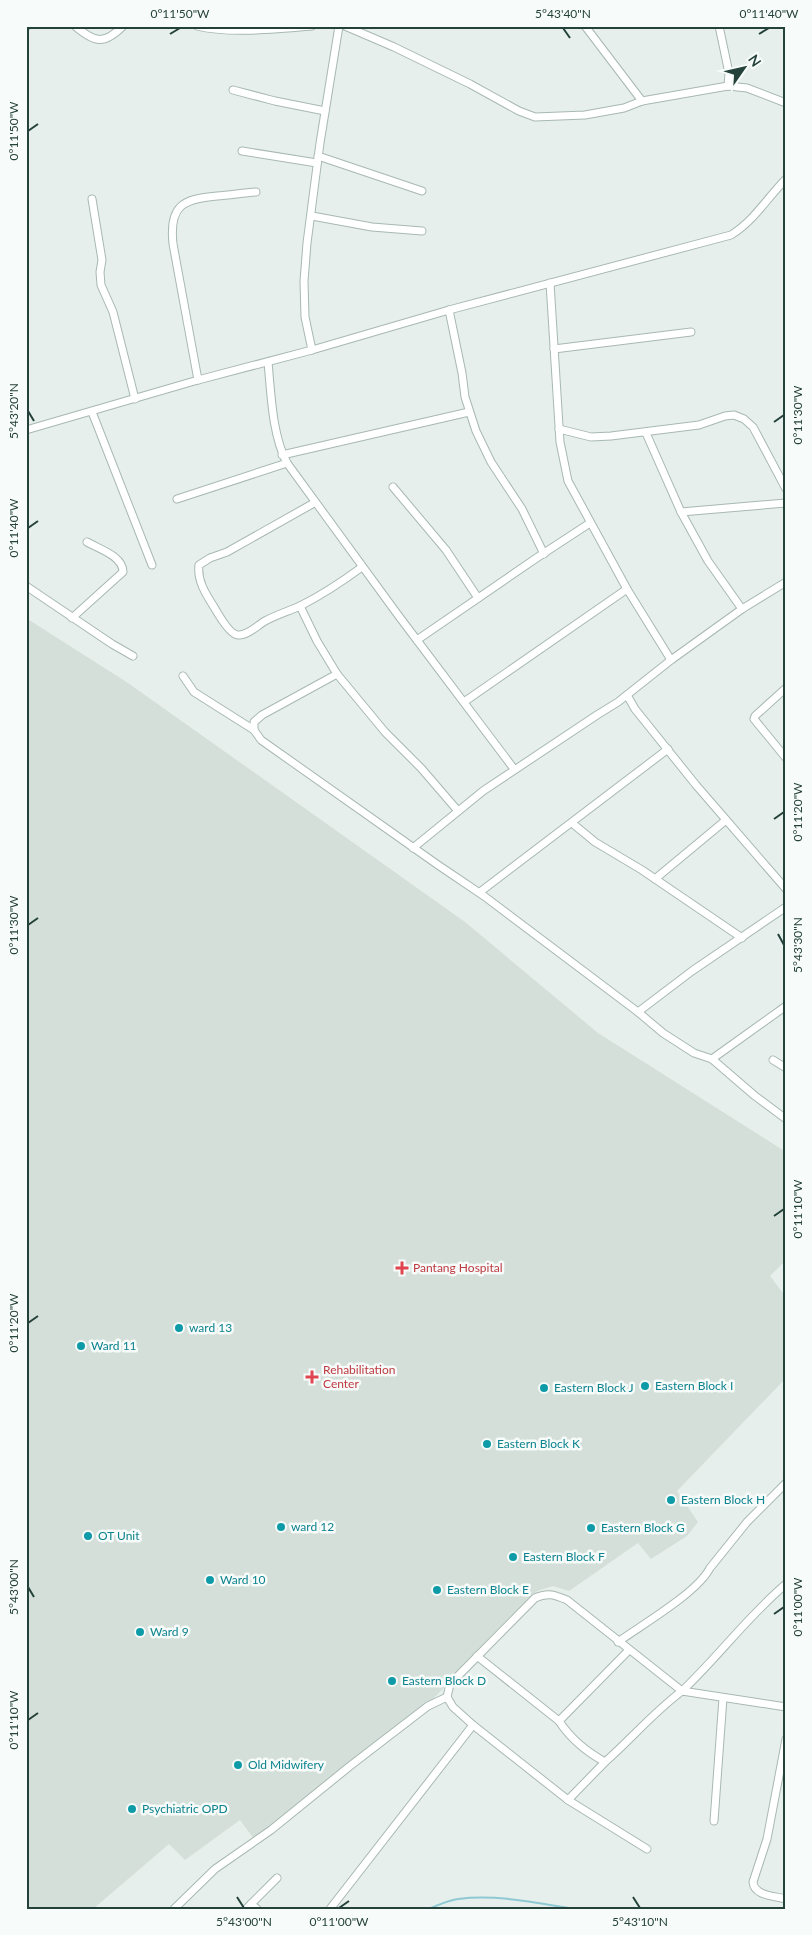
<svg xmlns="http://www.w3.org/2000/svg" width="812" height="1935" font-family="Lato,sans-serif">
<rect width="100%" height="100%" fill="#e6efeb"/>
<path fill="#d4dfda" d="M26,618L128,683L465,922L598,1033L786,1152V1260L770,1276L786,1297V1378L677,1491L698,1522L687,1536L651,1559L638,1543L569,1591L553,1586L537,1591L430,1702L254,1839L240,1820L185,1860L169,1844L93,1909H26Z"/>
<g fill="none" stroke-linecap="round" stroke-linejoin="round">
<path stroke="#8ec9d4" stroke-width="2" d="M428,1909C437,1906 448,1900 458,1899C497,1894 537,1903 575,1909"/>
<g stroke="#a8b8b2" stroke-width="9">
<g id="minor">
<path d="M75,26C95,43 104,45 123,26"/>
<path d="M197,26C229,34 279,29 312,26"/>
<path d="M345,26L394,47L470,84L519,111L535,117L585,115L624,108L642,101L728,86L747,88L786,103"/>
<path d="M585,26L642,101"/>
<path d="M719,26L729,73L728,86"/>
<path d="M26,27L27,26"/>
<path d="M233,90L275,101L325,111"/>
<path d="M242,151L317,163"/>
<path d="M318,156L422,191"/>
<path d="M92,199L102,260L100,272L101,285L113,312L135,399"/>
<path d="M312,216L372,227L422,231"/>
<path d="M550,283L560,442L568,481L627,589L671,660"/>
<path d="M449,310L462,373L465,397L476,431L491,462L522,509L544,554"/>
<path d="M554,349L691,332"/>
<path d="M312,350L305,317L304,281L307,243L320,143L339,26"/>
<path d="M268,362C271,393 272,435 287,463L398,615L514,769"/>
<path d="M198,380L173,244C169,206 182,199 217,196C230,195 243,193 256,192"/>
<path d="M92,412L152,565"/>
<path d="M559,429L591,437L611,436L699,425L725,416L734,415L744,419L753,427L786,489"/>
<path d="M26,430L198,380L312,350L449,310L731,235C754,221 767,198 786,179"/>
<path d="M646,433L681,512L708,561L742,609"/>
<path d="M282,455L469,412"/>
<path d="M393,487L446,550L478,598"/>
<path d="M177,499L287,463"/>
<path d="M314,503L227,552L210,558L199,565C197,580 205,593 214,607C218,614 230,635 238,635C247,636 258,625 265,621C276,615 289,611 300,606C322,595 343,581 362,567"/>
<path d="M681,512L786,503"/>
<path d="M26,586L112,644L133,656"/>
<path d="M300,606L317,641L337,674L385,732L421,768L458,811"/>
<path d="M72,618L123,572C123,556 99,549 87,542"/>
<path d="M417,640L538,557L590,523"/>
<path d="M337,674L262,715L254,722V730L261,740L438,865L484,896L638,1012L663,1033L694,1053L712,1059L755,1096L786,1119"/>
<path d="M183,676L194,692L254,730"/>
<path d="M786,688L755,716L754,719L786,758"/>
<path d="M627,695L635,709L696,785L786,889"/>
<path d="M464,702L627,589"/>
<path d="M572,823L595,842L642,870L742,938"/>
<path d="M413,848L483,791L597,715L618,702L671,660L742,609L786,582"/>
<path d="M655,879L726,820"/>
<path d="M480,892L668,749"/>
<path d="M638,1012L692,971L786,907"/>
<path d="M712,1059L786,1006"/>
<path d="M773,1060L786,1068"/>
<path d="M618,1642C643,1624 697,1593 710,1568L747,1522L786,1483"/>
<path d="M477,1656L559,1721L629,1650"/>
<path d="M559,1721C570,1738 587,1752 605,1762C631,1739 654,1712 682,1691L786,1707"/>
<path d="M473,1725L568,1800L605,1762"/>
<path d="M786,1739L767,1839L753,1882C754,1896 775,1896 786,1899"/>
<path d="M568,1800L647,1849"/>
<path d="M714,1821L723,1698"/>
<path d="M251,1904L257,1909"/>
<path d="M174,1909L215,1869L271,1830L350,1766L428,1706L447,1697L450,1684L535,1598C548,1592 555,1595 567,1600L682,1691C718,1657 748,1616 786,1584"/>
<path d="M246,1909L277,1878"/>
<path d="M330,1909L473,1725L453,1707L447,1697"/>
</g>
</g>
<use href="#minor" stroke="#fff" stroke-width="7"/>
</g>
<path fill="none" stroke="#24423a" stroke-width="2" d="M563,28L570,38M170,34L180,28M759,34L769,28M28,131L38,124M28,411L34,421M774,422L784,415M28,528L38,521M774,819L784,812M28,925L38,918M778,934L784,945M774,1216L784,1209M28,1323L38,1316M28,1587L34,1597M774,1614L784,1607M28,1720L38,1713M237,1897L244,1908M633,1897L640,1908M339,1908L349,1901"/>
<g fill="#e0444e" stroke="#f7fbf9" stroke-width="2">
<path d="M399.5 1260.5h5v5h5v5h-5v5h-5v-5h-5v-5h5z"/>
<path d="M309.5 1369.5h5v5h5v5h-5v5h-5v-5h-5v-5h5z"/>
</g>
<g fill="#0f9aa8" stroke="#f7fbf9" stroke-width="2">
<circle cx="179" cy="1328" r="5"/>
<circle cx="81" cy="1346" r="5"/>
<circle cx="645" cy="1386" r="5"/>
<circle cx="544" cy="1388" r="5"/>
<circle cx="487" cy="1444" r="5"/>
<circle cx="671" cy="1500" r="5"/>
<circle cx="281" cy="1527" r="5"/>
<circle cx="591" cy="1528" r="5"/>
<circle cx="88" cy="1536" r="5"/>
<circle cx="513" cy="1557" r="5"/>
<circle cx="210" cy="1580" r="5"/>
<circle cx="437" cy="1590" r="5"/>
<circle cx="140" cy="1632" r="5"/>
<circle cx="392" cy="1681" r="5"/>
<circle cx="238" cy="1765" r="5"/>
<circle cx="132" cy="1809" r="5"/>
</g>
<g text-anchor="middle" stroke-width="5" stroke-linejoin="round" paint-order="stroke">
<g font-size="12" fill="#be3a42" stroke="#f7fbf9" text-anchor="start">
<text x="413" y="1272">Pantang Hospital</text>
<text x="323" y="1374">Rehabilitation<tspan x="323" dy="14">Center</tspan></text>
</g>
<g font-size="12" fill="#0d838f" stroke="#f7fbf9" text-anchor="start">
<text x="189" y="1332">ward 13</text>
<text x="91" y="1350">Ward 11</text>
<text x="655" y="1390">Eastern Block I</text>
<text x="554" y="1392">Eastern Block J</text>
<text x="497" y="1448">Eastern Block K</text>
<text x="681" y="1504">Eastern Block H</text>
<text x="291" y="1531">ward 12</text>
<text x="601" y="1532">Eastern Block G</text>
<text x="98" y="1540">OT Unit</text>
<text x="523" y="1561">Eastern Block F</text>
<text x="220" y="1584">Ward 10</text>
<text x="447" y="1594">Eastern Block E</text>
<text x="150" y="1636">Ward 9</text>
<text x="402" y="1685">Eastern Block D</text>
<text x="248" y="1769">Old Midwifery</text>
<text x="142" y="1813">Psychiatric OPD</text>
</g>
</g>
<rect width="812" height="1935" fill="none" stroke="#f7fbf9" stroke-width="55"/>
<g transform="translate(744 68) rotate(56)" stroke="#f7fbf9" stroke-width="4" paint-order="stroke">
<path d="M0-4L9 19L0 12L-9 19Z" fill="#24423a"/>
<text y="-8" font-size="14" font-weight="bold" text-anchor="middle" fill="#24423a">N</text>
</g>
<rect x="28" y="28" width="756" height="1880" fill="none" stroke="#24423a" stroke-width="2"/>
<g font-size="12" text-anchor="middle" fill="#24423a">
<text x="180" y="18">0°11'50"W</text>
<text x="563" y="18">5°43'40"N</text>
<text x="769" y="18">0°11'40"W</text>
<text transform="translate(14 131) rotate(-90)" y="4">0°11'50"W</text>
<text transform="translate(14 411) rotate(-90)" y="4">5°43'20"N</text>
<text transform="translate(798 415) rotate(-90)" y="4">0°11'30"W</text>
<text transform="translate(14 528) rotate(-90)" y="4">0°11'40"W</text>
<text transform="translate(798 812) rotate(-90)" y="4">0°11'20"W</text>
<text transform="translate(14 925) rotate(-90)" y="4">0°11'30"W</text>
<text transform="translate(798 945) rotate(-90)" y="4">5°43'30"N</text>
<text transform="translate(798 1209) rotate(-90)" y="4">0°11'10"W</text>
<text transform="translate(14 1323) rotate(-90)" y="4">0°11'20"W</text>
<text transform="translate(14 1587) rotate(-90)" y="4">5°43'00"N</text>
<text transform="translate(798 1607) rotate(-90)" y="4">0°11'00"W</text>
<text transform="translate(14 1720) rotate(-90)" y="4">0°11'10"W</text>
<text x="244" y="1926">5°43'00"N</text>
<text x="339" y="1926">0°11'00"W</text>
<text x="640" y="1926">5°43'10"N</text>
</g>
</svg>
